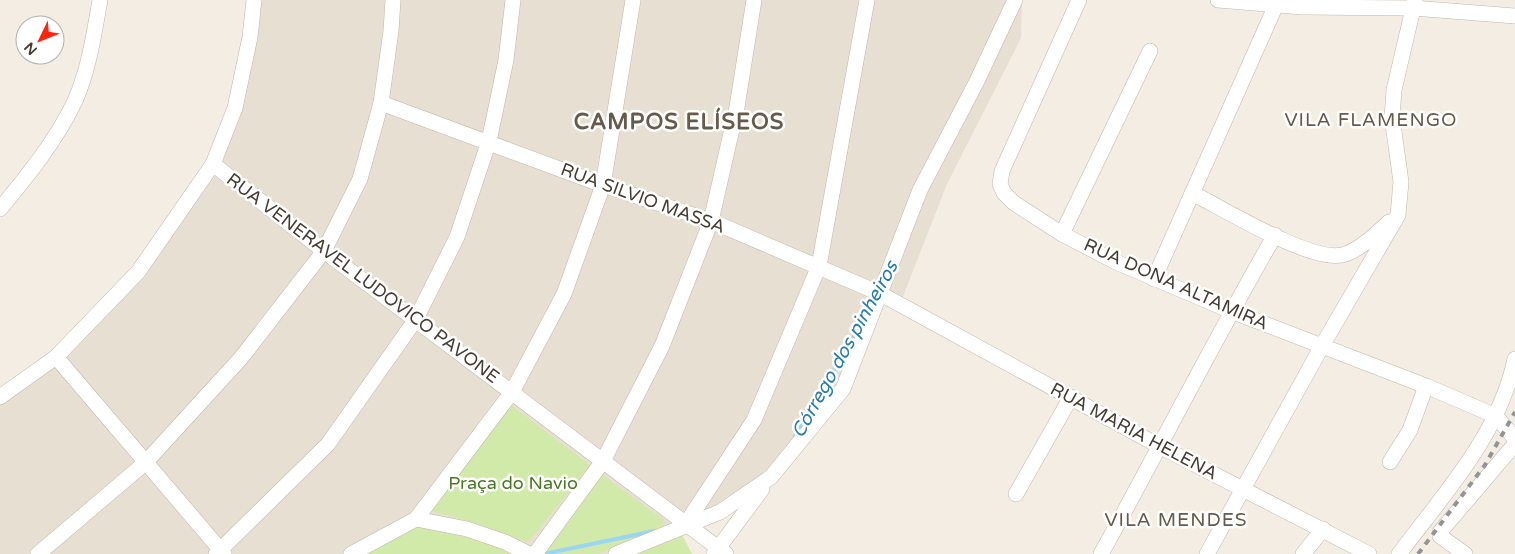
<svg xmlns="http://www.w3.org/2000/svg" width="1515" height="554" font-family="'Varela Round',sans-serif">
<rect width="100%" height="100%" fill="#f3ede3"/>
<path fill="#e7dfd1" d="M254,0H1022L1021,38L947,184L900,304L880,293L843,389L771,477L720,512L616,554H529L467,529L351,554H0V397L56,357L138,272L213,164Z"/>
<g fill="#d1eaa9">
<path d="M511,405L590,465L536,533L527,542L462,519L431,511Z"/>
<path d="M601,474L664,520L663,526L599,554H543Z"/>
<path d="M417,525L502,546L519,554H363Z"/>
<path d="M681,533L692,554H627Z"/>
</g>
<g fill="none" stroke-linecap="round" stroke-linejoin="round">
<g stroke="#9bd5f4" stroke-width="4">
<path d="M795,436L860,326"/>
<path d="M544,554L654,531"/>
</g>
<g stroke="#c2b7a8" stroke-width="16">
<g id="minor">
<path d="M1079,0L1002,171L1000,184L1004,193L1014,203L1062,234L1116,262L1231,311L1426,386L1496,416L1515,439"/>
<path d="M1218,0L1302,7L1413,8L1515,16"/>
<path d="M381,103L603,185L711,221L879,293L1161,447L1369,554"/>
<path d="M213,164L324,251L726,554"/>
<path d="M1192,193C1224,209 1310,262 1342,255C1359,251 1377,233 1389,222"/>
<path d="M0,209C28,175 56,141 75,101C89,69 94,34 100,0"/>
<path d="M1062,234L1150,51"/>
<path d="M1154,279L1276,5"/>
<path d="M56,357L224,554"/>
<path d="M0,397L56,357L138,272L213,164L235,108L250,37L254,0"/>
<path d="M1390,462L1410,430L1426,386"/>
<path d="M1016,494L1071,397"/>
<path d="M416,519L512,392L564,294L603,185L633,0"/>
<path d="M685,525L754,420L819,266L867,0"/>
<path d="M38,554L145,463L241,358L324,251L360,179L381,103L391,31L393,0"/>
<path d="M216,554L328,444L416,319L457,237L489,141L506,60L513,0"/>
<path d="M351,554L416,519L467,529L505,542L529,554"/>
<path d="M535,554L603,461L662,346L711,221L737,107L754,0"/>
<path d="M616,554L720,512L771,477L843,389L920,190L976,83L1015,0"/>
<path d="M714,554L762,489"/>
<path d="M1101,554C1160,448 1214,340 1275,235"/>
<path d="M1207,554L1322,346L1398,215L1401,182L1392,117L1394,90L1415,0"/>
<path d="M1303,554L1323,529"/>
<path d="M1399,554C1444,494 1499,435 1515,359"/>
<path d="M1465,554L1440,536V532L1515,444"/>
</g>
</g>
<use href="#minor" stroke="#fff" stroke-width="15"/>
<path stroke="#949494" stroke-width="4" stroke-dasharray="6 6" stroke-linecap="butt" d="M1418,554L1485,465L1515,412"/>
</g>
<g text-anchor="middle" stroke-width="5" stroke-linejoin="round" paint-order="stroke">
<g font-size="18" fill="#453d33" stroke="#fff">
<text transform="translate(643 198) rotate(20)" y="6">RUA SILVIO MASSA</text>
<text transform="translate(363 278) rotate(37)" y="6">RUA VENERAVEL LUDOVICO PAVONE</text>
<text transform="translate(1176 284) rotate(24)" y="6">RUA DONA ALTAMIRA</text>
<text transform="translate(1134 431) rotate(28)" y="6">RUA MARIA HELENA</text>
</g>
<g font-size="18" fill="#497a23" stroke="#fff">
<text x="513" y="489">Praça do Navio</text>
</g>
<g font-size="19" letter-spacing="1" fill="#685a4a" stroke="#fff">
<text x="1371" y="126">VILA FLAMENGO</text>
<text x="1176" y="526">VILA MENDES</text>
</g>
<g font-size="19" font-style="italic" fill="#257caf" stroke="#fff">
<text transform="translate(844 349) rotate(-61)" y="7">Córrego dos pinheiros</text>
</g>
<g font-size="22" font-weight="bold" letter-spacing="1" fill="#685a4a" stroke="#fff">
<text x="679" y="129">CAMPOS ELÍSEOS</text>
</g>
</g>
<g transform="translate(40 40) rotate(227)"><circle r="24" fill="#ffffff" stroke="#b5b1ad"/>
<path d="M0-4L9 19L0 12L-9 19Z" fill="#ff240e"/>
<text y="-8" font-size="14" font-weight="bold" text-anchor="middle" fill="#453d33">N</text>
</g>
</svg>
